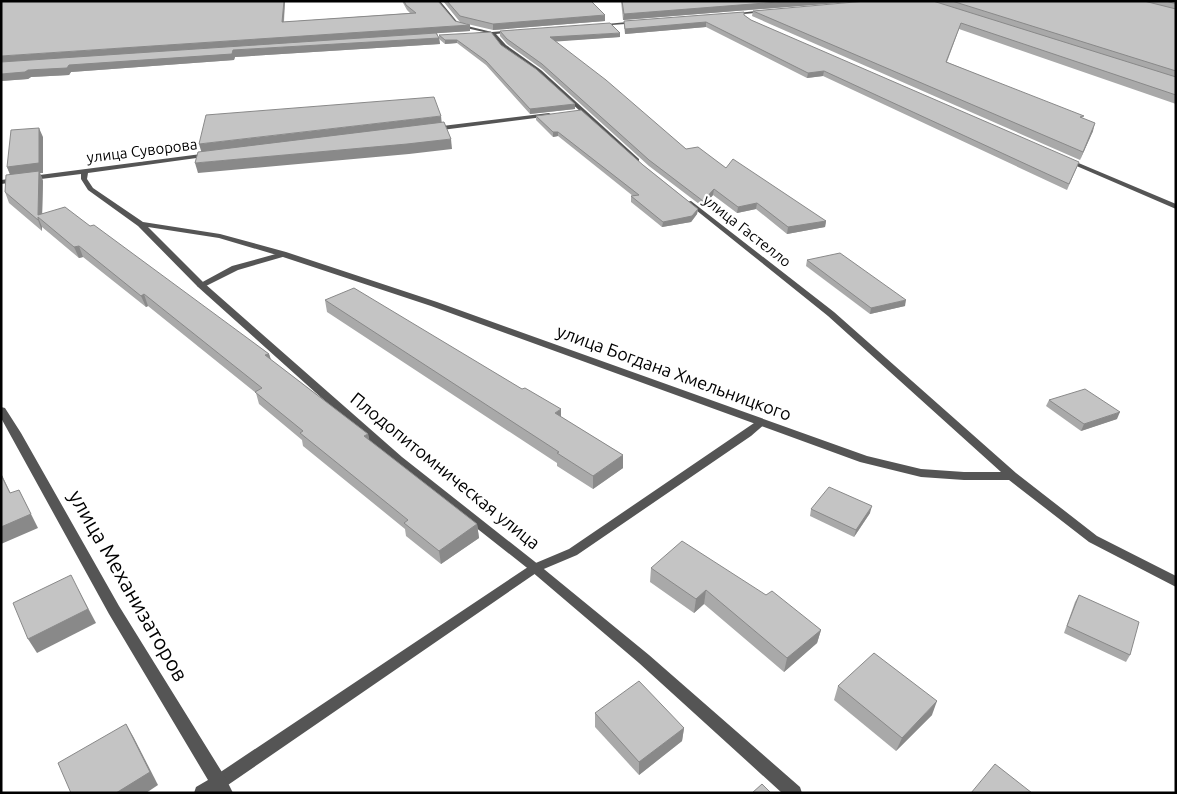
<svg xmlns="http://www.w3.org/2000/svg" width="1177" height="794" font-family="Ubuntu,sans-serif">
<rect width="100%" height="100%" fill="#fff"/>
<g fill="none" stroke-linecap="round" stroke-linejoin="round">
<g fill="#555" fill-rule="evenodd">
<path d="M283,252L287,254L286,256L238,270L204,287H198L197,285L232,266Z"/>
<path d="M761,420L766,423L751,436L577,555L539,571L225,787L219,790L213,787L211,782L213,777L531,565L569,549L757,421Z"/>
</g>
<g fill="#555" fill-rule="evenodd">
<path d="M436,1H440L459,24L492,32L516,30L514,32L496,34L506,45L541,70L639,159V161H635L537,72L502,47L492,34L478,35L476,33L484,32L457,26Z"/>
<path d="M765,10L766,12L732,15L730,14Z"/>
<path d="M638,21L639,23L598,26L596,25Z"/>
<path d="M549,113L552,115L551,116L434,131L431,129L434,127Z"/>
<path d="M209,153L211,154V156L88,173L87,179L93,188L143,222L220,234L286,252L437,302L867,456L921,469L964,472H1001L828,316L686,202L691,201L834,312L1016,473L1097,536L1176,576V587L1089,542L1009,480H964L921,477L860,462L431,306L280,256L219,238L148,227L204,283L402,457L539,565L649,655L800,787L802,793H782L639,663L531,571L394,463L198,287L138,226L88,190L81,179V174L1,184V180Z"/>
<path d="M1065,159H1069L1176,204V209L1065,161Z"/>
<path d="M1,407L5,408L21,433L119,606L225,777L233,793H194L196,787L208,780L109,614L1,418Z"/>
</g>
</g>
<g fill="#a9a9a9">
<path d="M285,1L284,22L410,13L407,10L402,1H438L455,21L460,22L443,1H591L605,21L493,30L463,23L470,25V31L437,33L439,38L440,44L235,57L234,60L71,72L69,75L31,77L28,79L1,81Z"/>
<path d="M621,1H863L623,20Z"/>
<path d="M933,1H1176V104L959,29L947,62L1083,118L1093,131L1080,160L752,16L753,11Z"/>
<path d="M744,15L751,20L1077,167L1067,190L823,76L807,78L706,27L625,34L624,26V21Z"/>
<path d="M500,31L620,37L555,41L686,149L726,168L826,221L825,227L787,234L756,209L737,213L713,195L703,207L649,166L542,69L507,44L500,36Z"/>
<path d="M439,35L501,45L575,109L530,114L486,65L457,43L445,44L439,39Z"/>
<path d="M536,116L643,165L698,209L697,214L691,222L662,227L631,202V196H633L558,136L553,137L536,120Z"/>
<path d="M43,137V173H40L43,181L42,213L90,226L269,354L271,360L368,434L369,440L477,524L479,538L441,564L406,536L405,529L303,446L302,440L259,404L256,393L148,306L146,307L83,257L79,258L42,227V231L9,203L5,192L10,174L7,167Z"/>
<path d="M807,260L905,306L870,314L806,266Z"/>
<path d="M325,300L561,417L623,455V468L593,489L557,466V463L327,312Z"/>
<path d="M1049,400L1117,419L1081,431L1046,406Z"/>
<path d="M811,509L870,513L854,537L810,516Z"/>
<path d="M651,568L766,595L821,630L817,643L784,672L704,604L694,613L650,582Z"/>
<path d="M1079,595L1130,655L1126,662L1064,633L1075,602Z"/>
<path d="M838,686L932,715L896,751L834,700Z"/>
<path d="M595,713L684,728L682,741L639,775L595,727Z"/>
</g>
<g fill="#898989">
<path d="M284,1H285L283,28L282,22Z"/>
<path d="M791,1H863L623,20L624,14Z"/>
<path d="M605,15V21L493,30V24Z"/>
<path d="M706,22V27L625,34V29Z"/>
<path d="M470,25V31L1,63V56Z"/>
<path d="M620,33V37L550,42V37Z"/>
<path d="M439,38L440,44L235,57L234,60L71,72L69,75L31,77L28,79L1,81V74L28,70L69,65L233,50Z"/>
<path d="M445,40H457V43L445,44Z"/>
<path d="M824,71L823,76L807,78L808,73Z"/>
<path d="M575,104V109L530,114V109Z"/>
<path d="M441,116L442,125L202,154L199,144Z"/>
<path d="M1095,123L1093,131L1080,160L1083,152Z"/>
<path d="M39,128L43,137V173H40L43,181L42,220L11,177L7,167Z"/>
<path d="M553,132H558V136L553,137Z"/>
<path d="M451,139L452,149L409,154L198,173L195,163Z"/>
<path d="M714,189L713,195L703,207V201Z"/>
<path d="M757,203L756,209L737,213L738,207Z"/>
<path d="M698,209L697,214L691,222L662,227L663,222Z"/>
<path d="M38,217L42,227V231L38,220Z"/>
<path d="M826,221L825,227L787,234L788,227Z"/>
<path d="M79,246L83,257L79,258L74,247Z"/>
<path d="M144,294L148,306L146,307L141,296Z"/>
<path d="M906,300L905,306L870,314L871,308Z"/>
<path d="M269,354L273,366L265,355Z"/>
<path d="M561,409V422L555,413Z"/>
<path d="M1120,412L1117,419L1081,431L1084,424Z"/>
<path d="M368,434L371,447L364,436Z"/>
<path d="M623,455V468L593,489V476Z"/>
<path d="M1,473L17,507L1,475Z"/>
<path d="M19,490L38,528L1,544V527Z"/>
<path d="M872,506L870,513L854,537L856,530Z"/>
<path d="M477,524L479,538L441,564L439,551Z"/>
<path d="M78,589L96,623L37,653L28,639Z"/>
<path d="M706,590L704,604L694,613L696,599Z"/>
<path d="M821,630L817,643L784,672L787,658Z"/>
<path d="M937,701L932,715L896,751L902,738Z"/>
<path d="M126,724L134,738L158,785L146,793H116Z"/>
<path d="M684,728L682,741L639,775V762Z"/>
</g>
<g fill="#c4c4c4" stroke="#898989">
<path d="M1,1H284L282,22L416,13L406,5L404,1H438L455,21L470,25L1,56Z"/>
<path d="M447,1H591L605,15L493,24L460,16Z"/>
<path d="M622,1H791L624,14Z"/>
<path d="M866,1H933L1176,77V95L961,23L946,62L1084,116L1080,117L1095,123L1083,152L753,11Z"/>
<path d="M952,1H1144L1176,9V71Z"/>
<path d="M1166,1H1176V4Z"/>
<path d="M744,12V15L751,20L1079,162L1069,184L824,71L808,73L706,22L625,29L624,21Z"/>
<path d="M610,23L620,33L550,37L606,80L686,149L698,147L726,168L733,159L826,221L788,227L757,203L738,207L714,189L703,201L649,160L542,64L507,39L500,31Z"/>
<path d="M491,32L501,45L536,69L575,104L530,109L486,61L457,40H445L439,35Z"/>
<path d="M436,33L439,38L233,50L232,54L69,65L67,68L28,70L25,72L1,74V62Z"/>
<path d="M434,97L441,116L199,144L206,115Z"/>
<path d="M581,110L643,165L698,209L692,216L663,222L631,196L639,195L558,132H553L536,116Z"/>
<path d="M444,122L451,139L407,144L195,163L198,152Z"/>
<path d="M39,128V163L7,167L11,130Z"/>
<path d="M39,171L38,215L65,207L90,226L94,225L269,354L265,355L368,434L364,436L477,524L439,551L404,523L408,520L300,433L303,431L255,392L262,388L144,294L141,296L79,246L74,247L38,217V220L5,192L6,175Z"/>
<path d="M840,253L906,300L871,308L807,260Z"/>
<path d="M354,288L522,389L525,388L561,409L555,413L623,455L593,476L557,453L559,452L325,300Z"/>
<path d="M1085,389L1120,412L1084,424L1049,400Z"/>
<path d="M1,475L10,493L19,490L31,514L1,527Z"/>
<path d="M829,487L872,506L856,530L811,509Z"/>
<path d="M682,541L766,595L772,591L821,630L787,658L706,590L696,599L651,568Z"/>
<path d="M71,575L88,609L28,639L13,603Z"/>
<path d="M1079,595L1139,622L1130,655L1067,626Z"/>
<path d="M874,653L937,701L902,738L838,686Z"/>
<path d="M639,681L684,728L639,762L595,713Z"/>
<path d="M126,724L150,772L116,793H71L58,763Z"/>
<path d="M995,764L1032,793H971Z"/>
<path d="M762,784L771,793H752Z"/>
</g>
<g text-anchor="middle" stroke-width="4.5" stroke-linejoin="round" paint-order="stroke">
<g font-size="15" fill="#000" stroke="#fff">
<text transform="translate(142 151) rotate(-7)" y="5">улица Суворова</text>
<text transform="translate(747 231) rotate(38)" y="5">улица Гастелло</text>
</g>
<g font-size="18" fill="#000" stroke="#fff">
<text transform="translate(674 373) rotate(20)" y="6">улица Богдана Хмельницкого</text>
<text transform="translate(445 471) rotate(39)" y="6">Плодопитомническая улица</text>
</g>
<g font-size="21" fill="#000" stroke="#fff">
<text transform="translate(128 586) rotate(60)" y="7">улица Механизаторов</text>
</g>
</g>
<rect width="1177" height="794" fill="none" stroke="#000000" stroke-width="5"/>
</svg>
